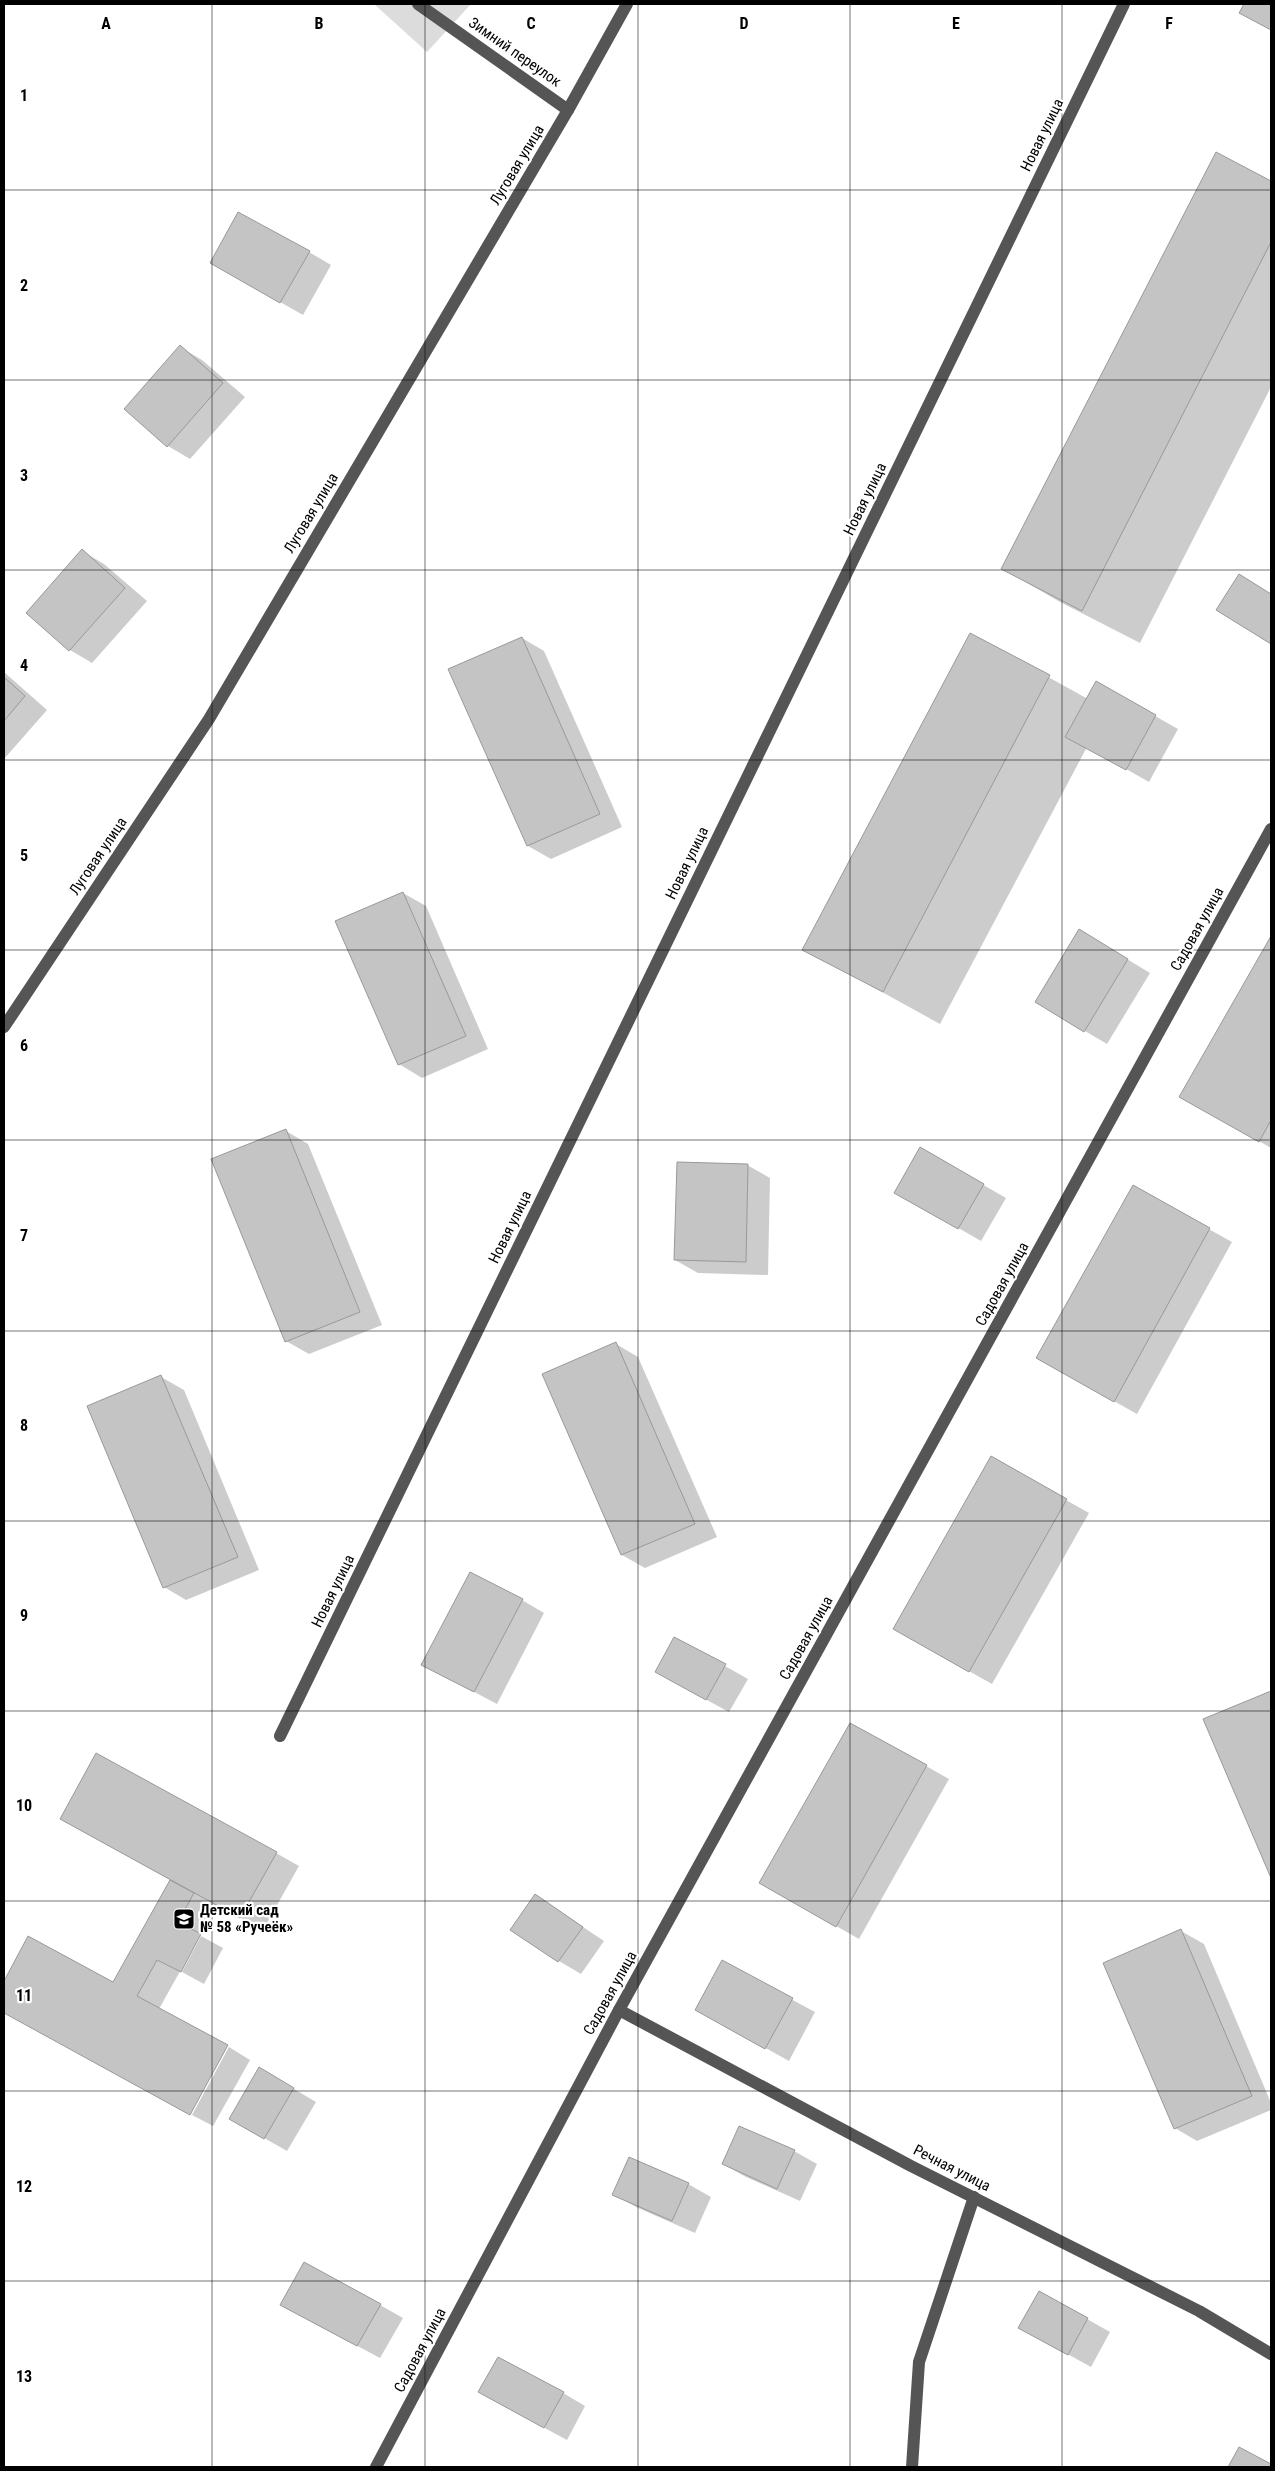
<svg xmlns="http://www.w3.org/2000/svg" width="1275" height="2471" font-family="'Roboto Condensed',sans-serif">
<rect width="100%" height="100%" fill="#fff"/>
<path fill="#dcdcdc" d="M374,4H471L427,52Z"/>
<g fill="#0003">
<path d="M1246,4H1271V30L1241,13Z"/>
<path d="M1217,154L1271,182V387L1140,643L1060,602L1003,569Z"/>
<path d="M309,252L331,265L303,315L234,276Z"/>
<path d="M180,347L202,360L245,397L190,459L168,446Z"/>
<path d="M82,551L104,564L147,601L92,663L70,650L28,613Z"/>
<path d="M970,634L1088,699L1097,683L1178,729L1149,782L1087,747L940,1024L804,949Z"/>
<path d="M522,638L544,651L622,827L551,859L528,846Z"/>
<path d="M4,672L47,710L4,759Z"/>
<path d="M403,893L426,906L488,1049L422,1078L399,1064Z"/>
<path d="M1271,938V1148L1181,1096Z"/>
<path d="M1102,944L1150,973L1107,1044L1085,1031Z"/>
<path d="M286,1131L308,1144L382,1325L309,1354L286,1341Z"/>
<path d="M921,1149L1006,1198L981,1241L896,1192Z"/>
<path d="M747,1165L770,1178L768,1275L698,1273L675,1260Z"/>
<path d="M1133,1187L1232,1242L1137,1414L1060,1371Z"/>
<path d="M616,1344L638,1357L717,1537L645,1568L622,1555L544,1375Z"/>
<path d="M161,1377L184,1390L259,1570L186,1600L164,1587Z"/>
<path d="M991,1458L1089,1513L992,1684L894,1629Z"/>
<path d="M522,1600L544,1613L497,1704L423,1665Z"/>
<path d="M675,1638L748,1679L729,1712L679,1685Z"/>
<path d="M1271,1692V1875L1205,1720Z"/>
<path d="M926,1766L949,1779L859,1939L761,1883Z"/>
<path d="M84,1832L276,1853L299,1866L263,1930L217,1905L159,2009L14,2018L4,2012V1983L29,1938L114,1984L171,1880Z"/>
<path d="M535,1895L604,1941L581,1974L559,1961Z"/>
<path d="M1181,1931L1204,1944L1271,2103V2110L1197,2141L1175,2128Z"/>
<path d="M201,1936L223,1948L204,1984L182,1972Z"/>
<path d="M722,1962L815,2012L789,2061L719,2022Z"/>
<path d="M229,2047L250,2060L213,2126L192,2115Z"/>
<path d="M260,2069L316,2102L287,2151L231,2119Z"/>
<path d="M794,2151L817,2164L800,2201L746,2177L723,2164Z"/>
<path d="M688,2184L711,2197L695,2233L636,2207L613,2194Z"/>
<path d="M380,2305L403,2318L380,2358L305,2318Z"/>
<path d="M1087,2319L1110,2332L1091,2367L1042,2340Z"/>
<path d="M563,2393L585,2406L567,2440L502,2405Z"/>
</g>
<g fill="#c4c4c4" stroke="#999">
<path d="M1244,4H1271V30L1239,13Z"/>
<path d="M1216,152L1271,181V242L1082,611L1001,569Z"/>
<path d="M238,212L310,251L280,303L210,263Z"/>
<path d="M180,345L223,383L167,447L124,409Z"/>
<path d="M82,549L125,588L69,651L26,613Z"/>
<path d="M1239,574L1271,594V644L1216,610Z"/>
<path d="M970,633L1050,675L883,992L802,950Z"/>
<path d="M522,637L600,814L527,846L448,669Z"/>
<path d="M4,677L25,696L4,721Z"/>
<path d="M1096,681L1156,715L1126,770L1065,737Z"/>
<path d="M403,892L466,1036L398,1065L335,921Z"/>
<path d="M1079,929L1128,959L1084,1032L1035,1002Z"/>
<path d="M1271,936V1120L1259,1142L1179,1097Z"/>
<path d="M286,1129L360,1312L285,1342L211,1159Z"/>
<path d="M920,1147L984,1184L958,1229L894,1193Z"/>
<path d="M677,1162L748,1164L746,1262L674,1260Z"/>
<path d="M1133,1185L1210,1228L1114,1402L1036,1358Z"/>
<path d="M616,1342L695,1524L621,1555L542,1374Z"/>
<path d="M161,1375L238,1557L163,1588L87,1406Z"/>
<path d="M991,1456L1067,1499L969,1672L893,1629Z"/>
<path d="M470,1572L523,1599L474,1692L421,1665Z"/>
<path d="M674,1637L726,1664L706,1700L655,1672Z"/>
<path d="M1271,1691V1878L1203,1719Z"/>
<path d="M850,1723L927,1765L836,1927L759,1883Z"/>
<path d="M96,1753L277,1852L240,1918L60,1819Z"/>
<path d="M170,1880L194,1893L178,1922L201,1934L181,1972L157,1960L137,1996L228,2045L190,2115L4,2013V1981L28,1936L113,1982Z"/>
<path d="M535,1894L583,1927L558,1962L510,1930Z"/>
<path d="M1181,1929L1252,2096L1174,2129L1103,1963Z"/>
<path d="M722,1960L793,1998L765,2049L695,2010Z"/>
<path d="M259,2067L294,2088L264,2139L229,2119Z"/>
<path d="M739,2126L795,2150L777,2189L722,2164Z"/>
<path d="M629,2157L689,2183L672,2221L612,2195Z"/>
<path d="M304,2262L381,2304L357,2346L280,2305Z"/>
<path d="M1039,2291L1088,2318L1068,2355L1018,2328Z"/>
<path d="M498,2357L564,2392L544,2428L478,2392Z"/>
<path d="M1239,2447L1271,2464V2467H1228Z"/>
</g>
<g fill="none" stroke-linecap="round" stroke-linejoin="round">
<g stroke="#555" stroke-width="12">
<path d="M418,4L568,110"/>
<path d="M4,1027L209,719L568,110L627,4"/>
<path d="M280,1736L1124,4"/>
<path d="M619,2010L911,2166L1199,2311L1271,2354"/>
<path d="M376,2467L619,2010L1271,829"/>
<path d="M912,2467L919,2362L974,2197"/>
</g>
</g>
<path fill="none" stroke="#000" stroke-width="1" stroke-opacity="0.55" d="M212,4V2467M425,4V2467M638,4V2467M850,4V2467M1062,4V2467M4,190H1271M4,380H1271M4,570H1271M4,760H1271M4,950H1271M4,1140H1271M4,1331H1271M4,1521H1271M4,1711H1271M4,1901H1271M4,2091H1271M4,2281H1271"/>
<defs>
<g id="school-square" transform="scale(1.125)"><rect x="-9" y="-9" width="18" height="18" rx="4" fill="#000" stroke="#fff"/><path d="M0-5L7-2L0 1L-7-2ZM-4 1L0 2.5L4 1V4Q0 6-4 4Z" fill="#fff"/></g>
</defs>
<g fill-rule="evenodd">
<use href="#school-square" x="184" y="1919"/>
</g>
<g text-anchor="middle" stroke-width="4.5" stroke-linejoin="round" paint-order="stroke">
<g font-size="15" fill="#000" stroke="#fff">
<text transform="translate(515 52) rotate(35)" y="5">Зимний переулок</text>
<text transform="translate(1042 135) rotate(-64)" y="5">Новая улица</text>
<text transform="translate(517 165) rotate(-59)" y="5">Луговая улица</text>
<text transform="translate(865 499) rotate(-64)" y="5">Новая улица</text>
<text transform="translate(311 513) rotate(-59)" y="5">Луговая улица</text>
<text transform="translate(98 856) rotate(-56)" y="5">Луговая улица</text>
<text transform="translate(687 863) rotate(-64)" y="5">Новая улица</text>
<text transform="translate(1197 929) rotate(-61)" y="5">Садовая улица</text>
<text transform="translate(510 1227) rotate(-64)" y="5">Новая улица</text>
<text transform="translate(1002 1284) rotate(-61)" y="5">Садовая улица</text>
<text transform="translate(333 1591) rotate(-64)" y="5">Новая улица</text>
<text transform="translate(806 1638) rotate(-61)" y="5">Садовая улица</text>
<text transform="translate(610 1993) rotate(-61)" y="5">Садовая улица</text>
<text transform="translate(952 2168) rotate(27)" y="5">Речная улица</text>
<text transform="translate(420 2350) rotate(-62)" y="5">Садовая улица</text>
</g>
<g font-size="15" font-weight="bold" fill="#000" stroke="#fff" text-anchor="start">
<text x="200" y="1915">Детский сад<tspan x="200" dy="17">№ 58 «Ручеёк»</tspan></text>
</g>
</g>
<g font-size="16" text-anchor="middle" font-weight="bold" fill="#000" stroke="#fff" stroke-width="4.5" stroke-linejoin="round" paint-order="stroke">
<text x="106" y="29">A</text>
<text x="319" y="29">B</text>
<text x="531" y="29">C</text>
<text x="744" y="29">D</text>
<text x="956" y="29">E</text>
<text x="1169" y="29">F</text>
<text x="24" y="101">1</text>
<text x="24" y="291">2</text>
<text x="24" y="481">3</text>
<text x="24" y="671">4</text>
<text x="24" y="861">5</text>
<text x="24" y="1051">6</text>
<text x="24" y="1241">7</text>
<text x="24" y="1431">8</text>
<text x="24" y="1621">9</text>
<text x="24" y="1811">10</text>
<text x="24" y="2001">11</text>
<text x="24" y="2192">12</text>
<text x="24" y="2382">13</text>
</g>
<rect width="1275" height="2471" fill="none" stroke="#000000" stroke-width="10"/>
</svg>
